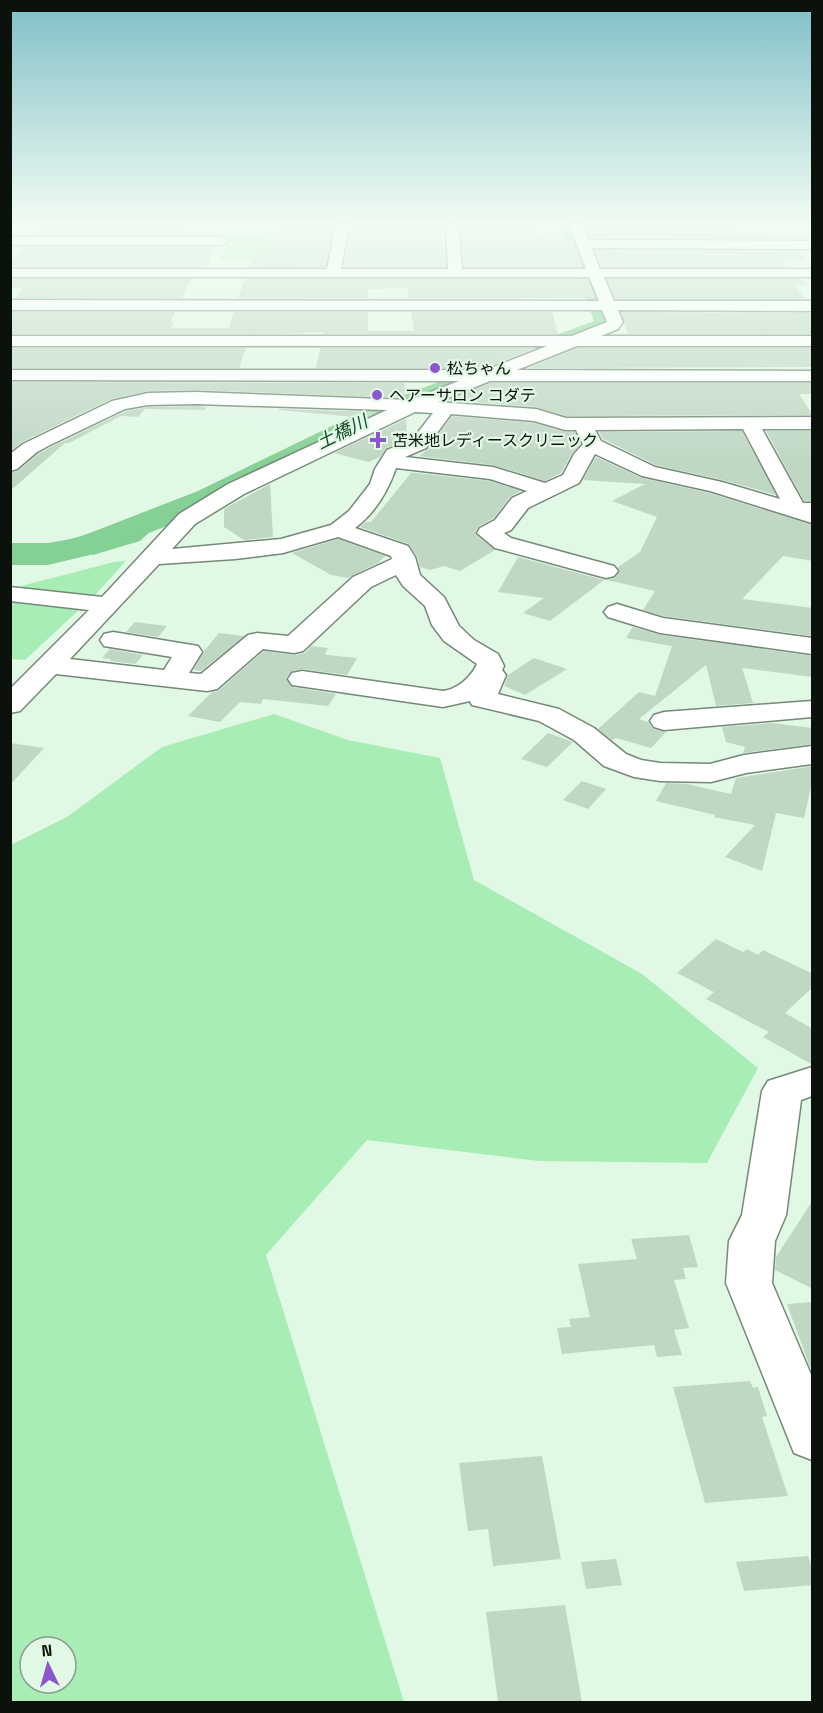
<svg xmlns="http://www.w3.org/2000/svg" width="823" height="1713" font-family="'Space Grotesk','Noto Sans JP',sans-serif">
<rect width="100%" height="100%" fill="#e0f8e4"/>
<g fill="#a8edb6" fill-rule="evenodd">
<path d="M231,234H335L330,254H300L295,271H260L263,259L219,260Z"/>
<path d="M126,561L95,595L25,660L11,659V592L25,585L114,562Z"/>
<path d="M274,714L348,740L440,758L474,880L642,974L758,1068L707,1163L538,1161L367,1140L266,1255L404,1702H11V845L67,817L162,747ZM30,1647H66V1683H30Z"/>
</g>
<path fill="#85d095" d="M167,511H172L140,541L93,555L81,549L48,557L30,554L33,550Z"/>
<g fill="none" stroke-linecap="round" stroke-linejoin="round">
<g fill="#85d095" fill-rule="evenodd">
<path d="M558,224H577L619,324L616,329L547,355L538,352L534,347L538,342L594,321Z"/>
<path d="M447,379L457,381L461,387L457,393L389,420L220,505L98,553L48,565H10V543H48L77,538L198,491L369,408Z"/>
</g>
</g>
<g fill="#c0d7c4">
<path d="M39,224H188L184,231L217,232L216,235H32Z"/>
<path d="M283,224H334L325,267H249L251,260H259L267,228Z"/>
<path d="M351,224H444L446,267H344Z"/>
<path d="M460,224H537L541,236L546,239H572L583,267H464Z"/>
<path d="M594,224H736L740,230H780L788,239L590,238L585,226H595Z"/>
<path d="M22,247H213L208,266L199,267H10V263Z"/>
<path d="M595,250L799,251L807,260L781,261L787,267H602Z"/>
<path d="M10,279H191L182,298H16L23,288H10Z"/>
<path d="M245,279H588L595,298H409L407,288L368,289V298H238Z"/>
<path d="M607,279H801L807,285H793L807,299H615Z"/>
<path d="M10,312H175L171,321H174L171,328H229L234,312H368V331H414L411,312H552L558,334H323V332L278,334H10Z"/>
<path d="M621,312L813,313V334H628Z"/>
<path d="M10,348H246L239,368H10Z"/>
<path d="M320,348H535L486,368H316Z"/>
<path d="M577,348H813V367L529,368Z"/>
<path d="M10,382L404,383L405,398L196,390L148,391L111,399L22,442L10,451Z"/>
<path d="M490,383H813V394H799L813,415L566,416L536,407L448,400Z"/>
<path d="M196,406L206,407L205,410L145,409L138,417L121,416L69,443H65L10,491V473L18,471L38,454L51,447L126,411L148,407Z"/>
<path d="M279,410V409L377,412L365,418Z"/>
<path d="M452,416L534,423L564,432H575L580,444L572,453L561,473L545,481L493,465L419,456L428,449Z"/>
<path d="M406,419L407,439L386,448L380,457L369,462L334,453Z"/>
<path d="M742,431L776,495L723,480L656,465L603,439L599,432Z"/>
<path d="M766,431H813V501H804Z"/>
<path d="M596,457L642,478L709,493L813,525V561L783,556L742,599L813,608V636L663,616L643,610L655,591L607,580L616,577L620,571L618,567L640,552L657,517L612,501L645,484L583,480Z"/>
<path d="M406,472L490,481L521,491L510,497L494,518L479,526L475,532L476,535L495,550L460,571L444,566L430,570L420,567L417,556L409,544L360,527L366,522H371L411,473Z"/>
<path d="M270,484L273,537L244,540L224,527V509Z"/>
<path d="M338,539L385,556L378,563L348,578L331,575L292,553Z"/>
<path d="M518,557L604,580L550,621L523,613L544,598L498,592Z"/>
<path d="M135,622L167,626L158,637L126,632Z"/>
<path d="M633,627L660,635L813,656V677L742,668L753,703L716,706L706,665L639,719L648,722L653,729L666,732L651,748L616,738L612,740L598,729L639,692L655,696L672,646L626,638Z"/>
<path d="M219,633L244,636L201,671L193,670L204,651Z"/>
<path d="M311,646L328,648L325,654L327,655L357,658L347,675L302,669L292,671L286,678L292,687L336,694L328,706L263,699L261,704L240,702L220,722L188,716L212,692L218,691L264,651L294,655L305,653Z"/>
<path d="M110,649L143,655L135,664L110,661L111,659L102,658Z"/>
<path d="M534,658L567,669L525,695L504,686L508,675Z"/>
<path d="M772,723L813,728V744L743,753L745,747L726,742L722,727Z"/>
<path d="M548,733L573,742L547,767L521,759Z"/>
<path d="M10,743L44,748L10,785Z"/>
<path d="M813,766V778L804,818L776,813L762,871L725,857L755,825L714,817L715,815L656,801L666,783L687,784L731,794L736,778Z"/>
<path d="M582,781L606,789L588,809L563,800Z"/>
<path d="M716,939L743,952L747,949L758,955L763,950L813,974V987L785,1013L813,1029V1065L763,1037L769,1032L706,999L714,992L677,973Z"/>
<path d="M813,1200V1289L775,1270L776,1257Z"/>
<path d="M689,1235L698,1267L683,1268L686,1279L674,1280L689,1328L674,1330L682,1355L657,1357L654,1345L562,1354L557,1328L571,1327L569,1319L590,1317L578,1264L637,1259L631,1239Z"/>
<path d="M813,1302V1367H810L787,1304Z"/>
<path d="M750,1381L753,1388L758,1387L767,1416L762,1417L788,1496L705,1503L673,1387Z"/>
<path d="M542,1456L561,1559L493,1566L488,1529L468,1531L459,1463Z"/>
<path d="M808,1556L813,1570V1585L744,1591L736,1562Z"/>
<path d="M616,1559L622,1585L586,1589L581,1562Z"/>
<path d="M565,1605L582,1702H498L486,1612Z"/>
</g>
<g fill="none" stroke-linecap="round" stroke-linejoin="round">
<g stroke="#748977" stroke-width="3">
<g id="minor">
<path d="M336,224H349L341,269H448L446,224H458L462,269H586L569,224H582L588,240L812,241V249L592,248L600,269H812V277H604L614,301H812V311L618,310L623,322L618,329L601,336H812V346H577L517,370L812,371V381H490L438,402L536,409L566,418L812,417V429H762L803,503H812V523L710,491L642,476L595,454L579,483L528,508L511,530L504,533L511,538L614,566L618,571L614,576L606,578L495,548L477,533L480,528L495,520L512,498L527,491L490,479L396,468C388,491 375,513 355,528L408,546L415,557L420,575L444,597L459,626L474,640L498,654L504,666L502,670L506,675L498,694L559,709L594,728L626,754L641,760L660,763L710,764L744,755L812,746V764L746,773L711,782L660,781L634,777L604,766L574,740L539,721L472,705L470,701L443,707L292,685L288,679L292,673L302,671L443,691C458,689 471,677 477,664L444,641L432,625L425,606L403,586L396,575L371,587L303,651L294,653L263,649L217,689L207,691L56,674L20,711L10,713V689L89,610L10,601V587L102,597L179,514L228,484L387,410L196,404L148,405L125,409L50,445L37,452L17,469L10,471V454L23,444L112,401L148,393L196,392L410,400L459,381L10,380V370H486L547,346H10V336H572L607,322L602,310H10V300L599,301L589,277H10V269H327ZM415,412L433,413L412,440L387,450L375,469L370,484L349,511L331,525L281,539L172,549L195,524L244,494ZM451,414L534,421L565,430H576L583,444L574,454L563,475L545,483L493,467L405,457L426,448ZM743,429L780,499L722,482L655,467L601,441L595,430ZM338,537L391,556L392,559L353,577L288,636L257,633L248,635L201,674L189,673L202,652L198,646L113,632L104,634L100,640L104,646L172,657L164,670L70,659L159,564L235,559L283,553Z"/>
<path d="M10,237H221L228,241L221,245H10Z"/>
<path d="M617,604L663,618L812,638V654L660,633L608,617L604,612L608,607Z"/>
<path d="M812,701V717L664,730L654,727L650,721L654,715L664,712Z"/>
<path d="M812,1067V1096L801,1100L786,1215L775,1241L772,1283L812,1377V1460L794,1453L726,1283L729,1241L742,1215L762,1091L768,1081Z"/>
</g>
</g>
<use href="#minor" fill="#fff" fill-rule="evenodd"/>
</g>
<linearGradient id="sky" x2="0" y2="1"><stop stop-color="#80bfc7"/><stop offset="0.48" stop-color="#f1fcf3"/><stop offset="1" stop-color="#f1fcf3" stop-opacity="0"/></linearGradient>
<rect width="823" height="464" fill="url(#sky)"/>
<g fill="#8e56ce" stroke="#e0f8e4" stroke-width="2">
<circle cx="435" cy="368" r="6"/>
<circle cx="377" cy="395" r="6"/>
<path d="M375 431h6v6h6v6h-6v6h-6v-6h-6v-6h6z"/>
</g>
<g text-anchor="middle" stroke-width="4.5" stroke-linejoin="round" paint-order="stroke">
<g font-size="16" fill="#0a120b" stroke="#e0f8e4" text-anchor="start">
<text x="447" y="374">松ちゃん</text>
<text x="389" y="401">ヘアーサロン コダテ</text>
<text x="392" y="446">苫米地レディースクリニック</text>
</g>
<g font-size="18" font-style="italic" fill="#124924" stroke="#e0f8e4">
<text transform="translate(342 432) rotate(-26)" y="6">土橋川</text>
</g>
</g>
<rect width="823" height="1713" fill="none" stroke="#0a120b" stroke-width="24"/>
<g transform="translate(48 1665) rotate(355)"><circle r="28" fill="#e0f8e4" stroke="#8a9c8d" stroke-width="1.5"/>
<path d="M0-4.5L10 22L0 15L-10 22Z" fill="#8e56ce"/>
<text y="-9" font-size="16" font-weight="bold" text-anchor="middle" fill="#0a120b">N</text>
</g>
</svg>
